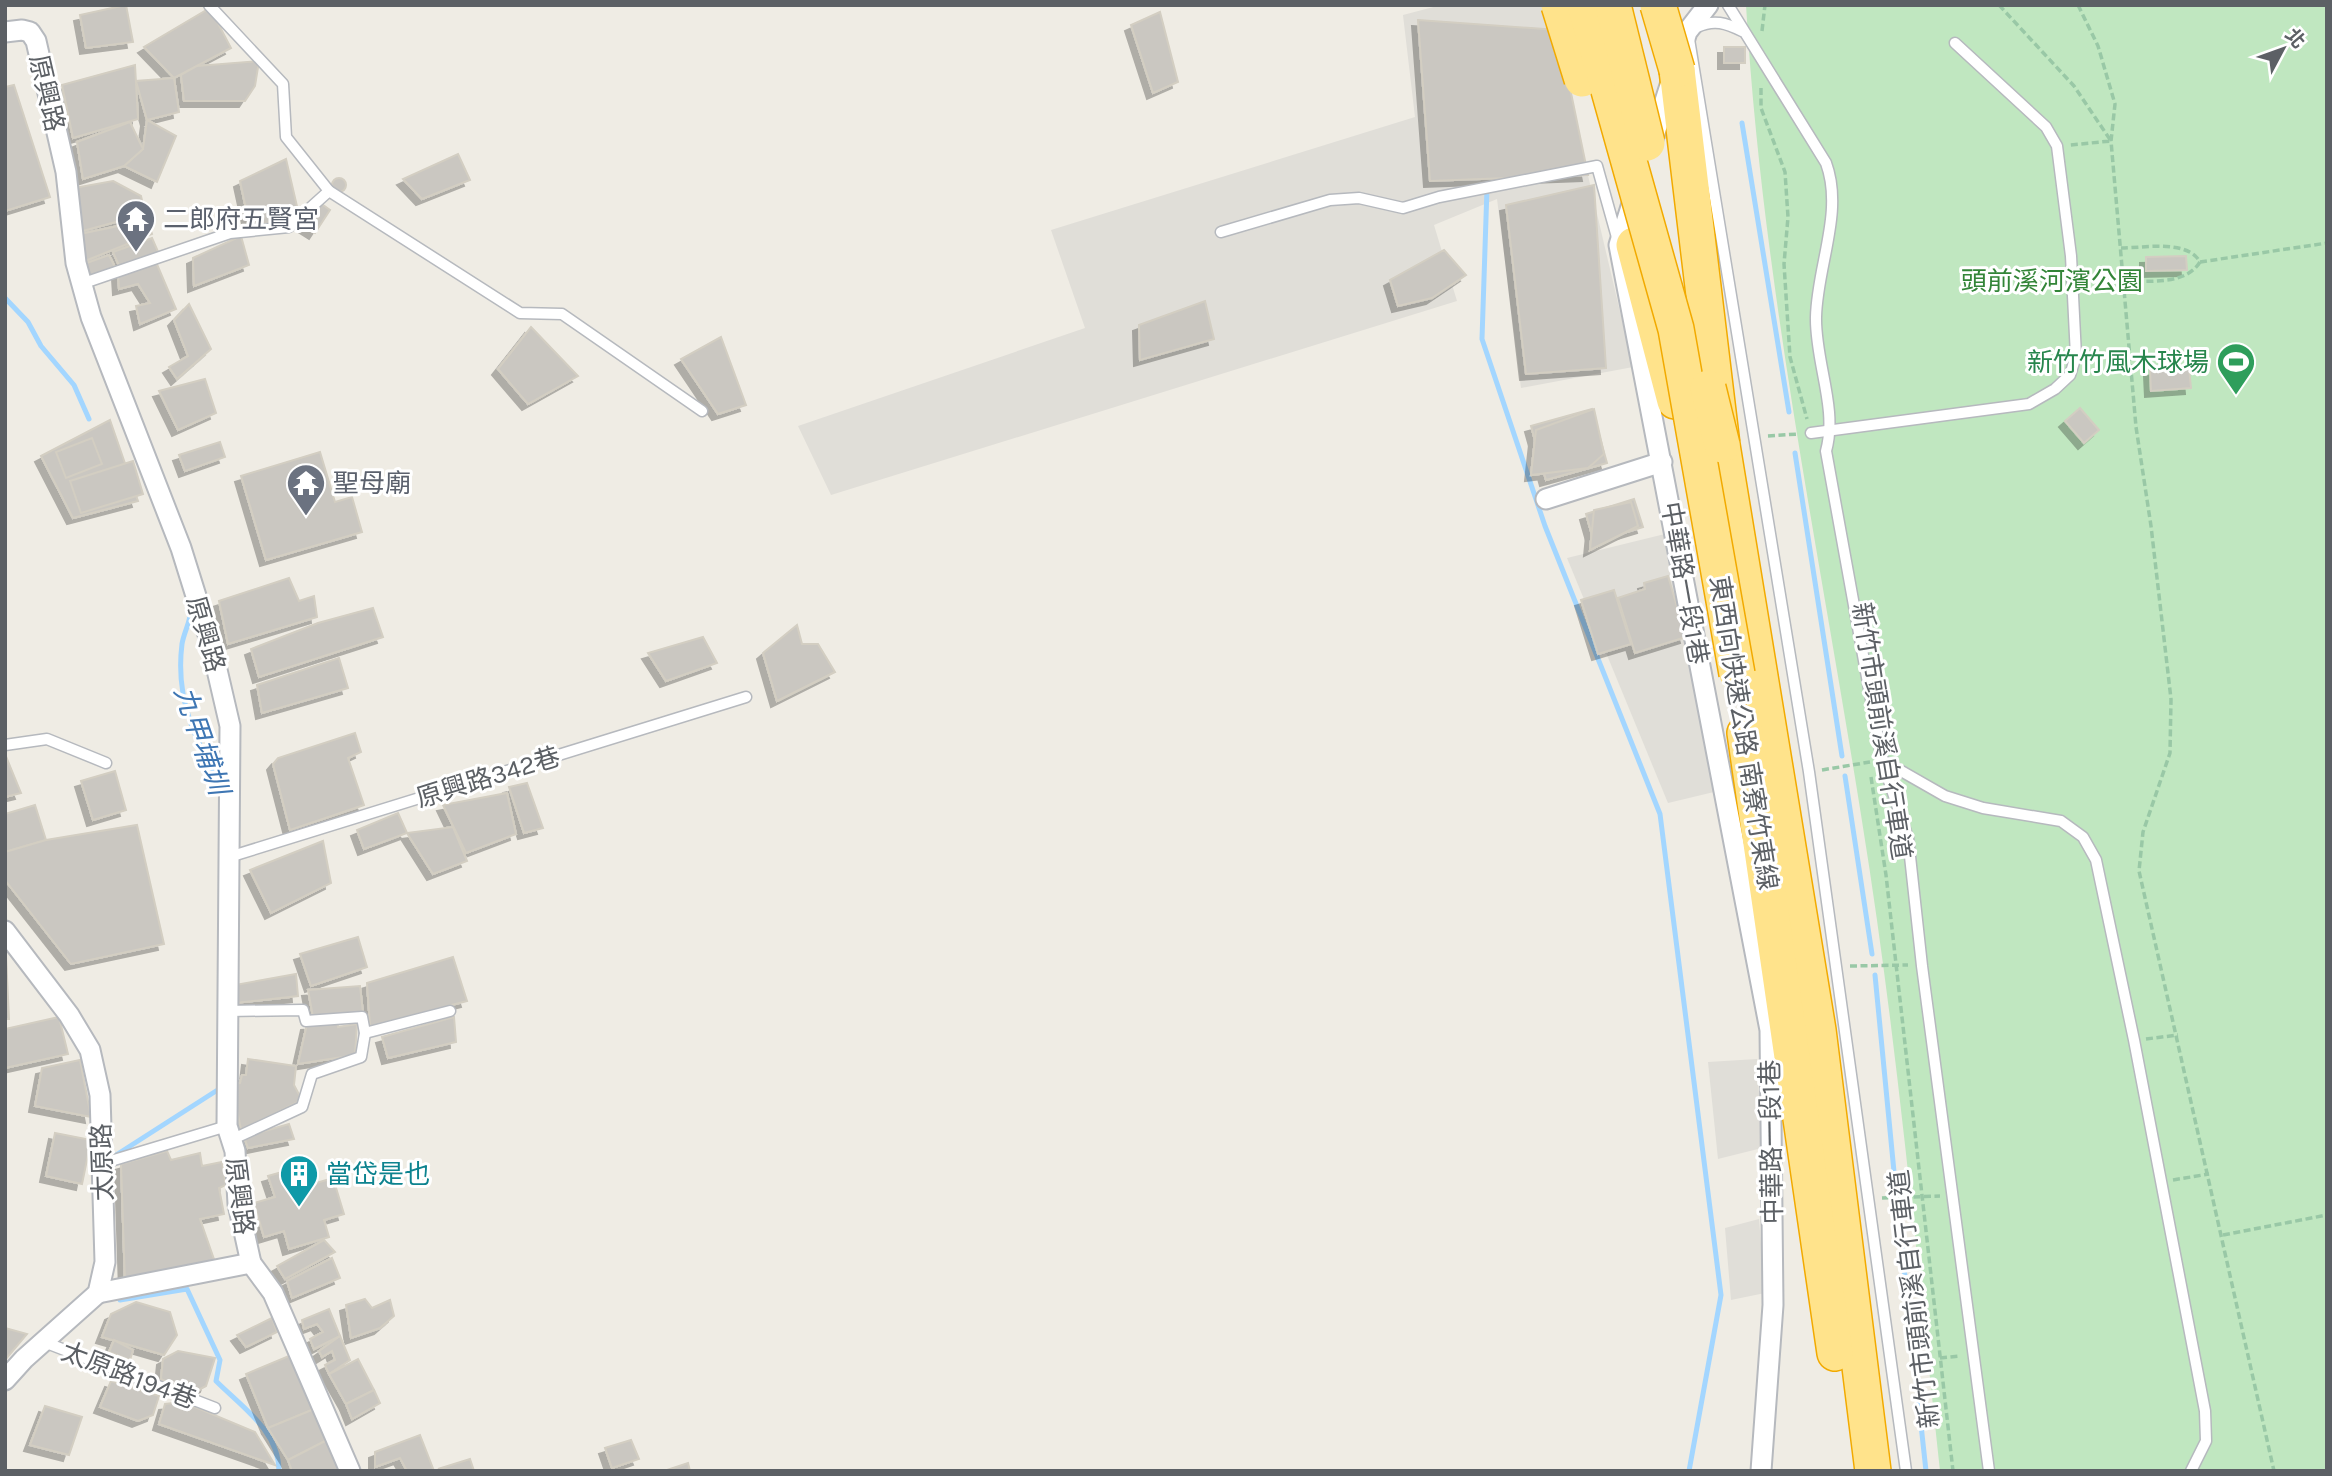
<svg xmlns="http://www.w3.org/2000/svg" width="2332" height="1476" font-family="Karla,'Noto Sans TC',sans-serif">
<defs>
<filter id="shadow"><feDropShadow dx="-6" dy="6" stdDeviation="0" flood-color="#0004"/></filter>
</defs>
<rect width="100%" height="100%" fill="#efece4"/>
<g fill="#e0ded8">
<path d="M1441,5H1548L1633,367L1521,388L1497,199L1434,225L1457,301L831,495L798,426L1085,328L1051,230L1415,117L1403,15Z"/>
<path d="M1669,533L1714,792L1668,803L1567,558Z"/>
<path d="M1757,1059L1762,1148L1718,1159L1708,1062Z"/>
<path d="M1759,1219L1765,1293L1731,1300L1725,1228Z"/>
</g>
<path fill="#c0e7c0" d="M1746,5H2327V1471H1940C1916,1254 1897,1037 1862,821C1819,550 1762,280 1746,5Z"/>
<g fill="none" stroke-linecap="round" stroke-linejoin="round">
<g stroke="#a3d6ff" stroke-width="5">
<path d="M1742,123L1789,412"/>
<path d="M1487,188L1482,339L1545,526L1660,814L1721,1295L1689,1471"/>
<path d="M5,298L28,322L41,346L74,385L89,419"/>
<path d="M1795,453L1842,756"/>
<path d="M191,607C192,619 184,631 182,644C175,699 195,742 224,788"/>
<path d="M1845,776L1872,954"/>
<path d="M1875,975L1895,1182"/>
<path d="M113,1157L216,1091"/>
<path d="M1898,1212L1926,1471"/>
<path d="M120,1300L187,1289L220,1360L216,1381C242,1407 279,1431 279,1471"/>
</g>
</g>
<g fill="#cac7c1" stroke="#d3cec2" stroke-width="2" filter="url(#shadow)">
<path d="M126,5L133,42L86,48L80,15Z"/>
<path d="M210,8L231,48L174,78L144,47Z"/>
<path d="M1160,12L1178,82L1153,93L1131,25Z"/>
<path d="M1418,20L1558,30L1588,175L1430,181Z"/>
<rect x="1724" y="47" width="21" height="16"/>
<path d="M259,61L255,86L245,101H184L181,75L197,66Z"/>
<path d="M135,65L138,119L73,138L62,85Z"/>
<path d="M174,78L179,112L147,120L136,81Z"/>
<path d="M14,85L50,197L5,211V87Z"/>
<path d="M147,120L176,136L157,182L124,166L143,149Z"/>
<path d="M130,122L143,149L124,166L83,179L77,142Z"/>
<path d="M458,154L470,180L422,199L403,179Z"/>
<path d="M286,159L299,215L250,227L240,181Z"/>
<circle cx="339" cy="185" r="7"/>
<path d="M113,181L141,196L145,214L79,232L74,188Z"/>
<path d="M1594,185L1606,368L1526,374L1506,205Z"/>
<path d="M319,202L330,210L315,233L304,226Z"/>
<path d="M147,220L152,234L85,261L80,234Z"/>
<path d="M241,236L249,265L194,286L193,258Z"/>
<path d="M152,238L159,254L120,268L113,252Z"/>
<path d="M1444,250L1466,275L1432,298L1398,306L1390,280Z"/>
<path d="M109,255L115,267L87,279L81,265Z"/>
<path d="M2186,256L2187,270L2146,271V257Z"/>
<path d="M156,262L176,309L140,324L136,306L150,303L138,284L119,289L118,273Z"/>
<path d="M1205,301L1214,339L1140,360L1139,325Z"/>
<path d="M189,304L211,349L177,379L169,367L188,356L174,320Z"/>
<path d="M531,327L578,376L528,404L498,369Z"/>
<path d="M721,337L746,405L718,414L681,359Z"/>
<path d="M2189,367L2191,388L2151,391L2150,370Z"/>
<path d="M205,379L216,413L178,430L159,391Z"/>
<path d="M2080,408L2099,430L2084,443L2065,421Z"/>
<path d="M1592,409L1607,463L1546,480L1531,426Z"/>
<path d="M1594,409L1604,454L1588,468L1531,475L1536,430Z"/>
<path d="M110,420L138,501L73,518L41,456Z"/>
<path d="M92,438L102,464L66,478L56,452Z"/>
<path d="M220,442L225,457L185,471L179,455Z"/>
<path d="M320,452L335,502L352,497L362,532L266,560L241,476Z"/>
<path d="M133,461L143,494L81,513L70,481Z"/>
<path d="M1634,499L1643,527L1594,542L1586,514Z"/>
<path d="M1631,502L1638,526L1590,550L1594,510Z"/>
<path d="M1668,576L1686,637L1635,653L1618,598L1645,589L1644,583Z"/>
<path d="M289,578L299,601L314,596L317,617L228,644L219,601Z"/>
<path d="M1614,590L1631,644L1598,654L1581,600Z"/>
<path d="M373,608L383,637L259,677L251,649L318,623Z"/>
<path d="M797,625L802,644H818L835,672L777,701L763,653Z"/>
<path d="M703,637L717,663L666,681L648,653Z"/>
<path d="M339,658L348,688L262,713L257,685Z"/>
<path d="M355,733L361,752L348,758L364,805L290,830L273,764L278,758Z"/>
<path d="M5,754L21,793L5,797Z"/>
<path d="M115,771L126,810L93,820L81,781Z"/>
<path d="M527,783L543,828L524,833L509,787Z"/>
<path d="M507,793L516,834L466,853L443,805Z"/>
<path d="M35,805L46,840L5,852V814Z"/>
<path d="M398,813L407,833L364,849L357,830Z"/>
<path d="M137,825L164,944L71,964L5,880V852L46,840Z"/>
<path d="M453,827L467,861L433,874L407,833Z"/>
<path d="M323,841L331,883L271,913L250,870Z"/>
<path d="M358,937L367,967L311,986L300,954Z"/>
<path d="M5,955L6,956L9,1019H5Z"/>
<path d="M453,957L467,1001L370,1026L367,983Z"/>
<path d="M296,974L298,996L235,1003V985Z"/>
<path d="M360,986L363,1013L313,1017L308,990Z"/>
<path d="M59,1017L68,1054L5,1068V1029Z"/>
<path d="M454,1017L456,1042L388,1058L382,1037Z"/>
<path d="M337,1022L338,1027L357,1024L355,1055L298,1064L307,1024Z"/>
<path d="M248,1059L296,1066L294,1085L302,1100L241,1130L232,1084L240,1083L242,1075H246Z"/>
<path d="M80,1060L91,1117L35,1106L42,1068Z"/>
<path d="M289,1124L294,1139L248,1148L244,1137Z"/>
<path d="M55,1133L91,1140L82,1184L46,1176Z"/>
<path d="M167,1151L171,1160L200,1153L202,1166L222,1162L226,1185L219,1188L224,1214L200,1219L216,1265L125,1283L121,1164Z"/>
<path d="M307,1165L313,1184L333,1178L344,1214L324,1220L329,1237L289,1249L284,1231L264,1237L254,1203L275,1197L268,1176Z"/>
<path d="M324,1240L335,1252L285,1279L277,1266Z"/>
<path d="M332,1258L340,1278L292,1298L287,1281Z"/>
<path d="M365,1299L372,1308L390,1300L394,1316L380,1328L351,1338L346,1305Z"/>
<path d="M136,1302L170,1312L177,1335L164,1355L102,1337L111,1314Z"/>
<path d="M329,1309L340,1336L314,1349L310,1339L323,1332L317,1324L304,1329L302,1320Z"/>
<path d="M272,1318L277,1332L246,1347L237,1335Z"/>
<path d="M5,1328L27,1334L5,1360Z"/>
<path d="M340,1336L350,1360L329,1374L325,1365L335,1360L332,1351L322,1357L319,1351Z"/>
<path d="M114,1340L133,1350L130,1360L109,1352Z"/>
<path d="M178,1351L215,1358L206,1386L191,1394L161,1379L163,1359Z"/>
<path d="M296,1353L319,1407L268,1428L246,1374Z"/>
<path d="M358,1359L374,1390L346,1404L329,1374Z"/>
<path d="M111,1381L159,1396L153,1415L138,1421L100,1407Z"/>
<path d="M374,1390L380,1403L352,1419L346,1404Z"/>
<path d="M183,1402L255,1432L275,1465L159,1424L165,1404Z"/>
<path d="M45,1406L82,1417L69,1455L30,1445Z"/>
<path d="M319,1407L333,1437L288,1460L268,1428Z"/>
<path d="M420,1435L434,1471H407L400,1458L375,1467V1452Z"/>
<path d="M333,1437L346,1471H292L288,1460Z"/>
<path d="M631,1440L639,1459L612,1468L605,1448Z"/>
<path d="M470,1459L474,1471L438,1469Z"/>
<path d="M688,1463L690,1471H664Z"/>
</g>
<g fill="none" stroke-linecap="round" stroke-linejoin="round">
<g stroke="#b6b9be" stroke-width="13">
<g id="lane">
<path d="M209,5L283,84L286,137L329,191"/>
<path d="M1728,5L1826,163C1844,212 1817,266 1816,317C1815,362 1838,408 1826,451L1882,760L1908,838L1922,966L1989,1471"/>
<path d="M1697,27C1714,19 1726,23 1742,31"/>
<path d="M1689,39L1809,772L1906,1471"/>
<path d="M1221,232L1330,200L1359,198L1403,208L1439,197L1597,166L1618,241"/>
<path d="M81,284L230,233L289,227L329,191L520,313L562,314L702,411"/>
<path d="M1811,433L2029,404L2055,389L2070,375L2076,356L2071,256L2057,146L2046,127L1955,43"/>
<path d="M5,745L47,739L106,763"/>
<path d="M1882,760L1945,796L1983,808L2061,821L2083,837L2096,860L2134,1040L2205,1411L2206,1441L2191,1471"/>
<path d="M229,857L746,697"/>
<path d="M227,1011L303,1010L306,1021L362,1017L365,1033L450,1011"/>
<path d="M231,1140L302,1107L312,1074L361,1057L365,1033"/>
<path d="M104,1163L227,1126"/>
<path d="M44,1342L215,1408"/>
</g>
</g>
<g stroke="#b6b9be" stroke-width="23">
<g id="street">
<path d="M5,32L22,30L30,32L36,41L66,172L76,263L91,317L181,548L211,644L230,726L227,1126L235,1151L238,1204L251,1263L273,1293L350,1471"/>
<path d="M1652,142L1687,32L1708,5"/>
<path d="M1635,194L1619,245L1770,1030L1773,1305L1761,1471"/>
<path d="M1546,499L1662,462"/>
<path d="M5,931L69,1015L90,1050L100,1095L105,1262L98,1293L24,1359L5,1380"/>
<path d="M98,1293L251,1263"/>
</g>
</g>
<g stroke="#f2aa00" stroke-width="38">
<g id="highway">
<path d="M1677,70L1722,445L1818,1030L1873,1471"/>
<path d="M1634,245L1675,401"/>
<path d="M1745,733L1835,1353"/>
</g>
</g>
<g stroke="#99c8a6" stroke-width="3.5" stroke-dasharray="7 3.5" stroke-linecap="butt">
<path d="M1999,5L2074,86L2111,141L2070,145"/>
<path d="M2078,5L2098,46L2115,104L2111,141L2136,427L2151,526L2171,699L2170,753L2143,832L2139,871L2274,1471"/>
<path d="M1762,31L1765,5"/>
<path d="M1761,88V108L1785,172L1788,217L1784,264L1790,357L1807,419"/>
<path d="M2121,248C2144,248 2187,239 2200,262C2185,286 2149,280 2123,282"/>
<path d="M2200,262L2327,243"/>
<path d="M1768,436L1798,434"/>
<path d="M1822,770L1870,762"/>
<path d="M1871,777L1886,875L1953,1471"/>
<path d="M1850,966L1908,965"/>
<path d="M2146,1039L2178,1035"/>
<path d="M2173,1180L2209,1174"/>
<path d="M1882,1198L1940,1196"/>
<path d="M2223,1235L2327,1215"/>
<path d="M1940,1358L1960,1356"/>
</g>
<use href="#lane" stroke="#fff" stroke-width="10"/>
<use href="#street" stroke="#fff" stroke-width="19"/>
<use href="#highway" stroke="#ffe38b" stroke-width="35"/>
<g stroke="#f2aa00" stroke-width="38" stroke-linecap="butt">
<g id="highway-bridge">
<path d="M1559,5L1582,79"/>
<path d="M1585,5L1676,329L1737,674"/>
<path d="M1613,5L1647,143"/>
<path d="M1658,5L1677,70"/>
<path d="M1708,388L1722,445"/>
</g>
</g>
<use href="#highway-bridge" stroke="#ffe38b" stroke-width="35"/>
</g>
<defs>
<g id="temple-pin" transform="scale(2.0125)"><path d="M0 17L-7.5 6A9.5 9.5 0 1 1 7.5 6Z" fill="#6b7280" stroke="#fff"/><path d="M0-6L5-2H3V0L6.5 2.5H4V6H1.5V3h-3V6H-4V2.5H-6.5L-3 0V-2H-5Z" fill="#fff"/></g>
<g id="stadium-pin" transform="scale(2.0125)"><path d="M0 17L-7.5 6A9.5 9.5 0 1 1 7.5 6Z" fill="#2e9e5b" stroke="#fff"/><path d="M0-5a6.5 5 0 1 0 0 10a6.5 5 0 1 0 0-10ZM-3.5-1.8h7v3.6h-7Z" fill="#fff"/></g>
<g id="building-pin" transform="scale(2.0125)"><path d="M0 17L-7.5 6A9.5 9.5 0 1 1 7.5 6Z" fill="#0f9aa8" stroke="#fff"/><path d="M-4-6H4V6H1V3H-1V6H-4ZM-2.5-4.3h1.7v1.8h-1.7ZM.8-4.3h1.7v1.8H.8ZM-2.5-1h1.7V.8h-1.7ZM.8-1h1.7V.8H.8Z" fill="#fff"/></g>
</defs>
<g fill-rule="evenodd">
<use href="#temple-pin" x="136" y="219"/>
<use href="#stadium-pin" x="2236" y="362"/>
<use href="#temple-pin" x="306" y="483"/>
<use href="#building-pin" x="299" y="1174"/>
</g>
<g text-anchor="middle" stroke-width="6" stroke-linejoin="round" paint-order="stroke">
<g font-size="26" fill="#5c6065" stroke="#fff">
<text transform="translate(47 93) rotate(77)" y="9">原興路</text>
<text transform="translate(1685 583) rotate(80)" y="9">中華路一段1巷</text>
<text transform="translate(206 634) rotate(74)" y="9">原興路</text>
<text transform="translate(1882 731) rotate(81)" y="9">新竹市頭前溪自行車道</text>
<text transform="translate(1744 733) rotate(81)" y="9">東西向快速公路 南寮竹東線</text>
<text transform="translate(488 777) rotate(-17)" y="9">原興路342巷</text>
<text transform="translate(1771 1142) rotate(-91)" y="9">中華路一段1巷</text>
<text transform="translate(102 1162) rotate(-92)" y="9">太原路</text>
<text transform="translate(240 1196) rotate(83)" y="9">原興路</text>
<text transform="translate(1914 1299) rotate(-97)" y="9">新竹市頭前溪自行車道</text>
<text transform="translate(129 1375) rotate(21)" y="9">太原路194巷</text>
</g>
<g font-size="26" fill="#5b616d" stroke="#fff" text-anchor="start">
<text x="163" y="228">二郎府五賢宮</text>
<text x="333" y="492">聖母廟</text>
</g>
<g font-size="26" fill="#338538" stroke="#fff">
<text x="2052" y="290">頭前溪河濱公園</text>
</g>
<g font-size="26" fill="#27864d" stroke="#fff" text-anchor="end">
<text x="2209" y="371">新竹竹風木球場</text>
</g>
<g font-size="26" fill="#0d838f" stroke="#fff" text-anchor="start">
<text x="326" y="1183">當岱是也</text>
</g>
<g font-size="28" font-style="italic" fill="#3e76b3" stroke="#fff">
<text transform="translate(202 740) rotate(71)" y="10">九甲埔圳</text>
</g>
</g>
<rect width="2332" height="1476" fill="none" stroke="#5c6065" stroke-width="14"/>
<g transform="translate(2283 49) rotate(49)" stroke="#ffffff" stroke-width="5" paint-order="stroke">
<path d="M0-5L12 26L0 18L-12 26Z" fill="#5c6065"/>
<text y="-10" font-size="19" font-weight="bold" text-anchor="middle" fill="#5c6065">北</text>
</g>
</svg>
